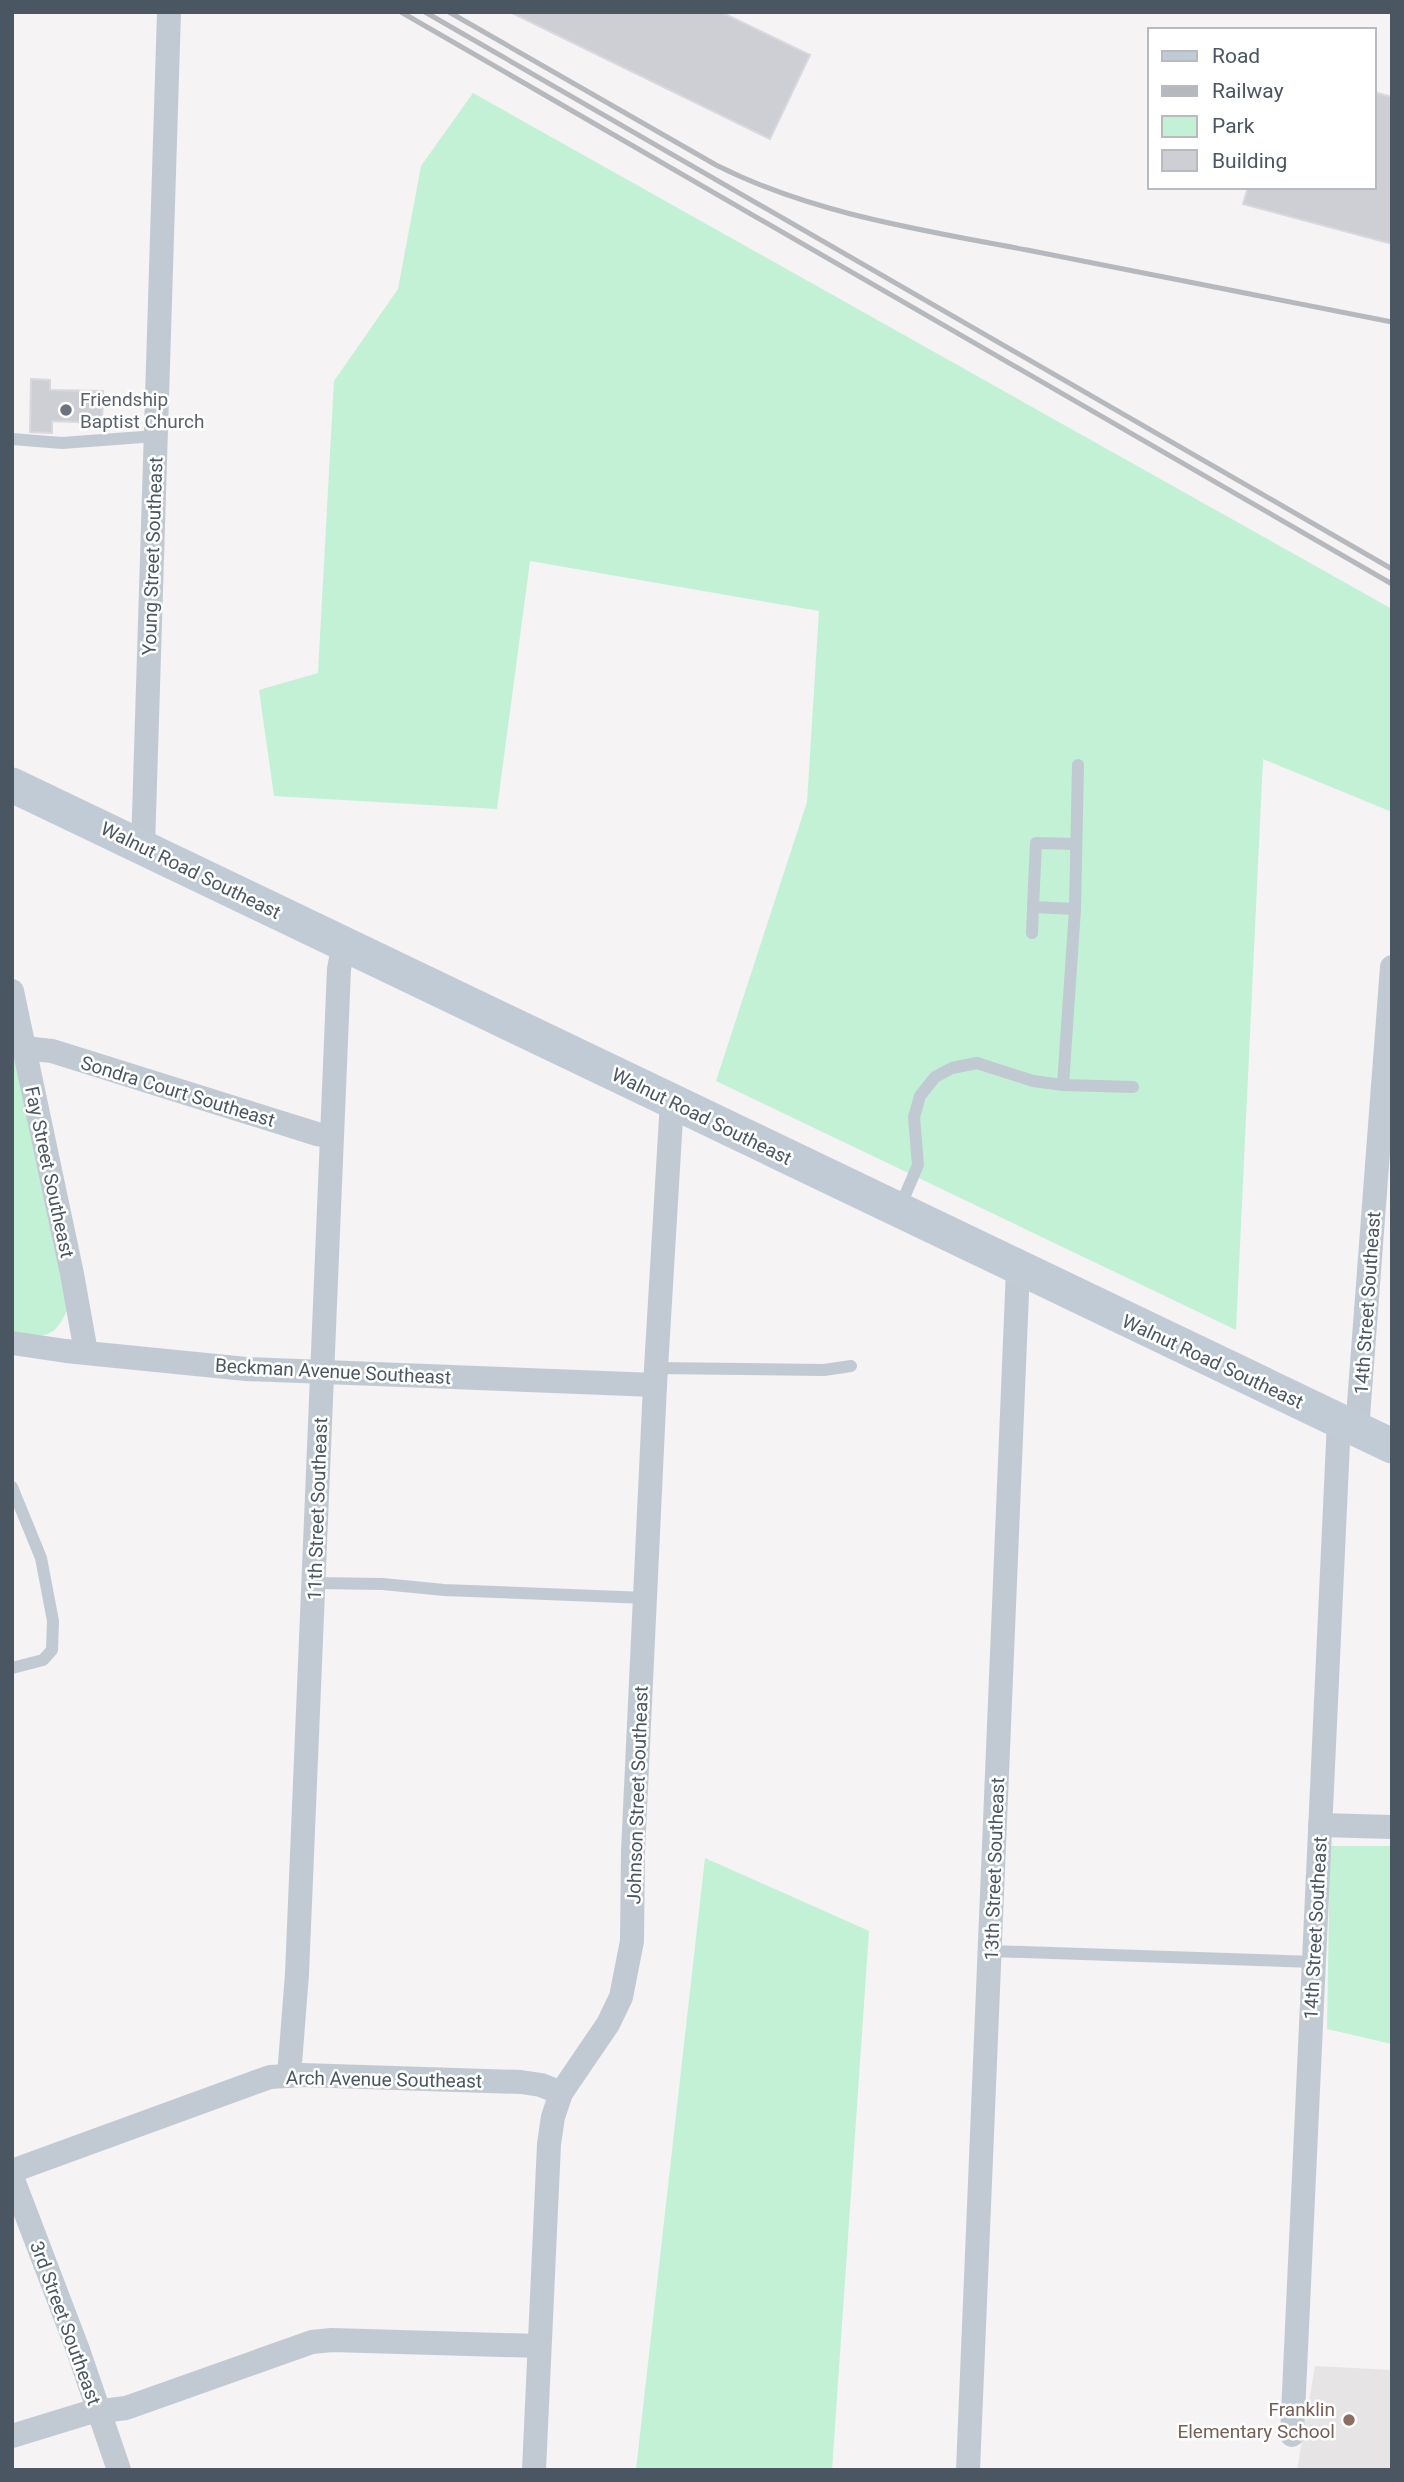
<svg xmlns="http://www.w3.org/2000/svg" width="1404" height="2482" font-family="Roboto,sans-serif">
<rect width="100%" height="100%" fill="#f5f3f3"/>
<path fill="#e6e4e5" d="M1315,2366L1392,2370V2470H1297Z"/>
<g fill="#c3f1d5">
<path d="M473,93L1392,609V812L1263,759L1236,1330L716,1081L807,802L819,611L530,561L497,809L274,796L259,690L318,673L334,381L398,289L421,166Z"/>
<path d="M12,1032L67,1310C54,1341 42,1337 12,1331Z"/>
<path d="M1330,1846H1392V2044L1327,2029Z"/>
<path d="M705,1858L869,1931L832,2470H636Z"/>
</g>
<g fill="#cdcfd5" stroke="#d7d9de" stroke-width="2">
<path d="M510,12H721L810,55L770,139Z"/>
<path d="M1374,92L1392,97V244L1243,204L1248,187H1374Z"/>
<path d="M31,379L50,380V390L103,391L102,423L52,421V433L30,432Z"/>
</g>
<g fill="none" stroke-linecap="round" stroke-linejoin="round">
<g stroke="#c1cad2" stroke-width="12">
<path d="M12,439L62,443L156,436"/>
<path d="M1075,909L1033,907L1036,843L1076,844"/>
<path d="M1032,933L1033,907"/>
<path d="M1063,1085L1075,909L1078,765"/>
<path d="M900,1207L918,1165L914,1117L920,1096L935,1077L952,1068L977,1063L1033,1081L1063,1085L1133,1087"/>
<path d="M656,1368L824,1370L851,1366"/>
<path d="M12,1487L41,1558L53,1621L52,1650L43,1660L12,1668"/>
<path d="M314,1583L383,1584L444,1590L646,1598"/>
<path d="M991,1951L1314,1962"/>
</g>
<g stroke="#c1cad2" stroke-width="24">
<path d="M143,847L169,12"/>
<path d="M12,991L72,1274L86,1352"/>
<path d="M24,1048L52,1051L317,1134L332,1136"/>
<path d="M12,1343L66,1351L246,1369L655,1385"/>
<path d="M1357,1430L1392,967"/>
<path d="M1320,1825L1392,1827"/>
<path d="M289,2076L297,1974L339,969L344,943"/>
<path d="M12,2171L270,2077L302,2075L521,2082L541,2085L561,2093"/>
<path d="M12,2177L78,2350L119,2470"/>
<path d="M1292,2435L1339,1421"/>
<path d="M12,2436L87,2413L126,2408L312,2342L332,2340L539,2346"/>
<path d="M534,2470L549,2144L553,2117L561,2093L608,2024L621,1997L632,1941L633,1851L655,1385L672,1101"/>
<path d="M968,2470L1018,1269"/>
</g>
<path stroke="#c1cbd6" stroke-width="35" d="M12,785L1392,1446"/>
<g stroke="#b5b8bd" stroke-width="5">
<path d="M401,12L1392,584"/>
<path d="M425,12L1392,569"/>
<path d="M449,12L716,165C813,214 922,230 1027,250C1149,274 1270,298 1392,322"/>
</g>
</g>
<circle fill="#6b7280" stroke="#fff" stroke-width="2.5" cx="66" cy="410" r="7"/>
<circle fill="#8d6e63" stroke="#fff" stroke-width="2.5" cx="1349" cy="2420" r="7"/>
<g text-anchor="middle" stroke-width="5" stroke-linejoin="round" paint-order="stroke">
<g font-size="19" fill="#5b616d" stroke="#fff" text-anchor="start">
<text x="80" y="406">Friendship<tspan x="80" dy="22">Baptist Church</tspan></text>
</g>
<g font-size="19" fill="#4a5661" stroke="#fff">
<text transform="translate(152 556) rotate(-88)" y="7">Young Street Southeast</text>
<text transform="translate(191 870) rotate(26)" y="7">Walnut Road Southeast</text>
<text transform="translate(178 1091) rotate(17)" y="7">Sondra Court Southeast</text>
<text transform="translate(702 1116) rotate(26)" y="7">Walnut Road Southeast</text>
<text transform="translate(50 1172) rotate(78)" y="7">Fay Street Southeast</text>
<text transform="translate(1367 1303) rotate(-86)" y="7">14th Street Southeast</text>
<text transform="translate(1213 1361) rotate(25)" y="7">Walnut Road Southeast</text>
<text transform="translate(333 1371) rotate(3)" y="7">Beckman Avenue Southeast</text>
<text transform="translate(317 1509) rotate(-88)" y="7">11th Street Southeast</text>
<text transform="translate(637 1795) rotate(-88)" y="7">Johnson Street Southeast</text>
<text transform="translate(994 1869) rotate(-88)" y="7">13th Street Southeast</text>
<text transform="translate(1315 1928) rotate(-87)" y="7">14th Street Southeast</text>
<text transform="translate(384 2079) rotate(1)" y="7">Arch Avenue Southeast</text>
<text transform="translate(66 2323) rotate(70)" y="7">3rd Street Southeast</text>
</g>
<g font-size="19" fill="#785e54" stroke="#fff" text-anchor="end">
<text x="1335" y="2416">Franklin<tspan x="1335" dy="22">Elementary School</tspan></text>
</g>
</g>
<rect width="1404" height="2482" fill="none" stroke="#4a5661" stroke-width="28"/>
<rect x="1148" y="28" width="228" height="161" fill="#ffffff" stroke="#b7bbc0" stroke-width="2"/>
<rect x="1162" y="51" width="35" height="10" fill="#c1cbd6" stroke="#b7bbc0" stroke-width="2"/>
<text x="1212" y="63" font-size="21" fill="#4a5661">Road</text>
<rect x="1162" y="86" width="35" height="10" fill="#b5b8bd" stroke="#b7bbc0" stroke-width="2"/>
<text x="1212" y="98" font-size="21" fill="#4a5661">Railway</text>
<rect x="1162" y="116" width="35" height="21" fill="#c3f1d5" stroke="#b7bbc0" stroke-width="2"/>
<text x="1212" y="133" font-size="21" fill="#4a5661">Park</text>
<rect x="1162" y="150" width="35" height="21" fill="#cdcfd5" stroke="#b7bbc0" stroke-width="2"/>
<text x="1212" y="168" font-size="21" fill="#4a5661">Building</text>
</svg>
